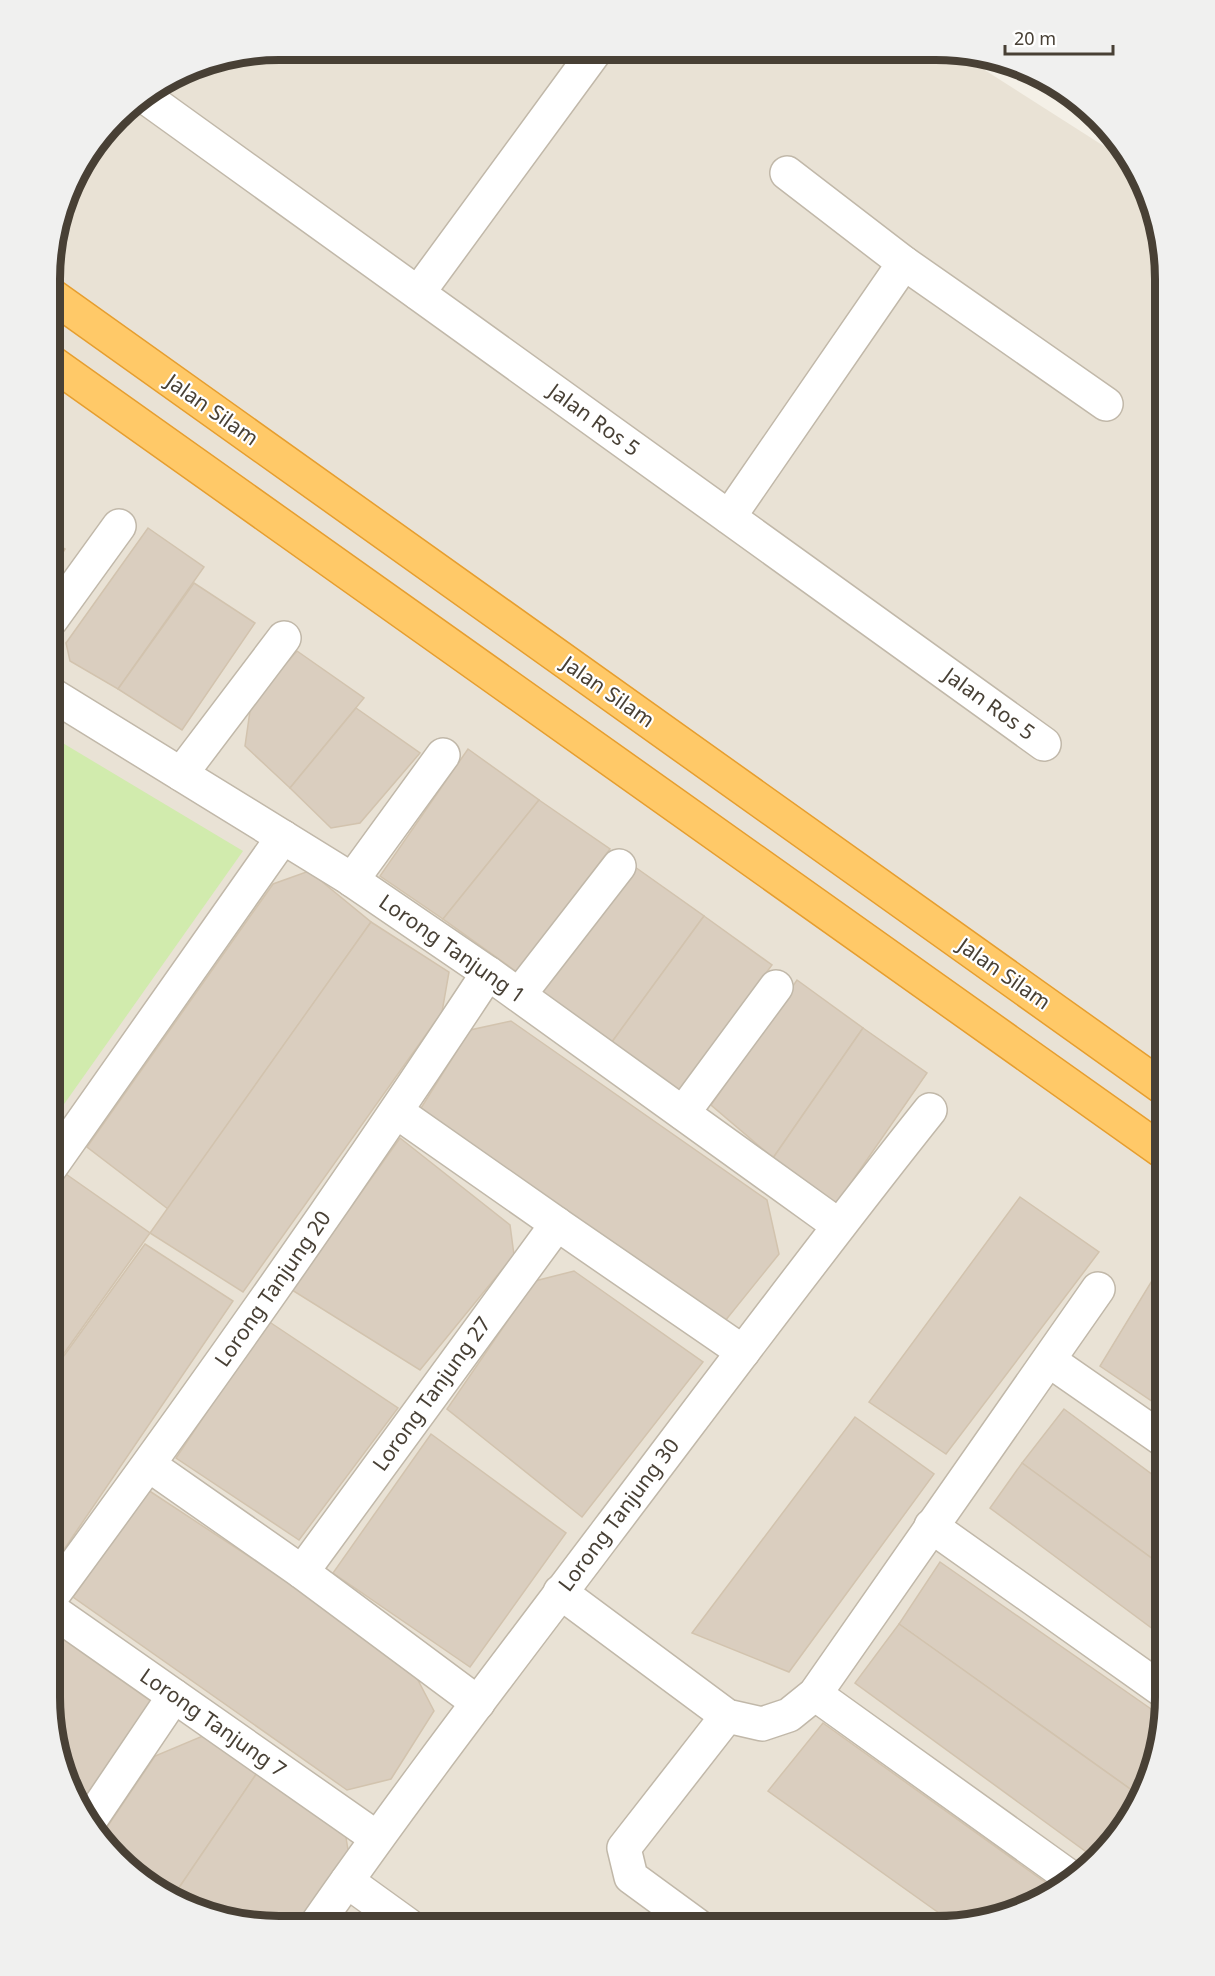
<svg xmlns="http://www.w3.org/2000/svg" width="1215" height="1976" font-family="'Noto Sans',sans-serif">
<rect width="100%" height="100%" fill="#f4f0e7"/>
<path fill="#e9e2d5" d="M279,50L955,51L1132,164L1148,191L1165,279V1712L1153,1771L1118,1836L1075,1879L1024,1909L936,1926L249,1925L139,1879L97,1836L67,1785L50,1697L51,249L73,177L127,107L191,67Z"/>
<path fill="#d1ebad" d="M51,736L243,851L50,1124Z"/>
<g fill="#dacebf" stroke="#d2c3ae" stroke-width="1.5">
<path d="M148,528L204,567L118,689L70,661L66,643Z"/>
<path d="M51,540L65,549L51,573Z"/>
<path d="M194,583L255,623L182,730L118,689Z"/>
<path d="M297,651L364,698L290,788L245,746L251,704Z"/>
<path d="M356,708L420,753L360,823L331,828L290,788Z"/>
<path d="M468,749L539,800L443,919L380,876Z"/>
<path d="M539,800L610,849L517,972L443,919Z"/>
<path d="M635,867L704,916L609,1046L539,995Z"/>
<path d="M309,871L371,922L168,1209L87,1147L273,884Z"/>
<path d="M704,916L772,965L677,1093L609,1046Z"/>
<path d="M371,922L449,972L442,1012L243,1292L150,1233Z"/>
<path d="M797,980L863,1028L773,1158L711,1105Z"/>
<path d="M511,1021L767,1200L779,1254L721,1326L421,1108L470,1030Z"/>
<path d="M863,1028L927,1073L835,1206L773,1158Z"/>
<path d="M400,1138L510,1225L514,1255L420,1370L292,1290Z"/>
<path d="M63,1172L150,1233L50,1373V1190Z"/>
<path d="M1020,1197L1099,1252L946,1454L869,1402Z"/>
<path d="M145,1244L233,1301L65,1548L50,1553V1375Z"/>
<path d="M574,1271L703,1362L582,1517L447,1409L535,1281Z"/>
<path d="M1153,1279L1165,1287V1410L1100,1366Z"/>
<path d="M268,1321L398,1408L299,1540L176,1458Z"/>
<path d="M1064,1409L1165,1484V1568L1022,1463Z"/>
<path d="M855,1417L934,1474L789,1672L692,1633Z"/>
<path d="M431,1434L566,1533L470,1667L333,1573Z"/>
<path d="M1022,1463L1165,1568V1638L990,1508Z"/>
<path d="M148,1490L408,1661L434,1711L391,1779L347,1790L73,1597Z"/>
<path d="M940,1562L1164,1718L1153,1771L1140,1796L899,1624Z"/>
<path d="M899,1624L1140,1796L1118,1836L1096,1859L855,1683Z"/>
<path d="M50,1630L152,1702L86,1799L74,1797L67,1785L50,1697Z"/>
<path d="M823,1723L1056,1890L1024,1909L953,1923L768,1791Z"/>
<path d="M205,1735L259,1770L172,1898L139,1879L99,1839L155,1756Z"/>
<path d="M259,1770L343,1819L349,1856L300,1925H249L191,1909L172,1898Z"/>
</g>
<g fill="none" stroke-linecap="round" stroke-linejoin="round">
<g stroke="#c1b8a9" stroke-width="36">
<g id="minor">
<path d="M144,96L1044,744"/>
<path d="M787,173L904,263L1106,404"/>
<path d="M418,293L596,50"/>
<path d="M729,517L904,263"/>
<path d="M51,620L119,526"/>
<path d="M51,694L346,876L488,973L838,1225"/>
<path d="M181,774L284,638"/>
<path d="M352,880L443,755"/>
<path d="M519,995L619,866"/>
<path d="M683,1113L776,987"/>
<path d="M50,1168L283,837"/>
<path d="M557,1224L743,1352"/>
<path d="M1050,1361L1165,1441"/>
<path d="M149,1465L302,1572L557,1224L397,1112"/>
<path d="M931,1526L1165,1692"/>
<path d="M302,1572L478,1703"/>
<path d="M560,1592L727,1716L762,1724L789,1715L815,1694L1098,1289"/>
<path d="M50,1599C201,1394 348,1186 488,973"/>
<path d="M50,1609L377,1838"/>
<path d="M815,1694L1074,1880"/>
<path d="M89,1822L174,1696"/>
<path d="M347,1881L408,1925"/>
<path d="M316,1925C409,1791 508,1663 606,1533C713,1392 819,1249 930,1110"/>
<path d="M698,1926L631,1877L624,1848L727,1716"/>
</g>
</g>
<g stroke="#e69e2f" stroke-width="36">
<g id="highway">
<path d="M51,295L1165,1089"/>
<path d="M51,362L1165,1153"/>
</g>
</g>
<use href="#minor" stroke="#fff" stroke-width="33"/>
<use href="#highway" stroke="#ffc968" stroke-width="33"/>
</g>
<g text-anchor="middle" stroke-width="4.5" stroke-linejoin="round" paint-order="stroke">
<g font-size="21" fill="#484035" stroke="#fff">
<text transform="translate(212 410) rotate(35)" y="7">Jalan Silam</text>
<text transform="translate(594 420) rotate(36)" y="7">Jalan Ros 5</text>
<text transform="translate(608 692) rotate(35)" y="7">Jalan Silam</text>
<text transform="translate(989 704) rotate(36)" y="7">Jalan Ros 5</text>
<text transform="translate(452 949) rotate(35)" y="7">Lorong Tanjung 1</text>
<text transform="translate(1004 974) rotate(35)" y="7">Jalan Silam</text>
<text transform="translate(273 1289) rotate(-55)" y="7">Lorong Tanjung 20</text>
<text transform="translate(432 1394) rotate(-54)" y="7">Lorong Tanjung 27</text>
<text transform="translate(619 1515) rotate(-53)" y="7">Lorong Tanjung 30</text>
<text transform="translate(213 1723) rotate(35)" y="7">Lorong Tanjung 7</text>
</g>
</g>
<path d="M0 0H1215V1976H0ZM279 60H936A219 219 0 0 1 1155 279V1697A219 219 0 0 1 936 1916H279A219 219 0 0 1 60 1697V279A219 219 0 0 1 279 60Z" fill="#f0f0ef" fill-rule="evenodd"/>
<path fill="none" stroke="#484035" stroke-width="8" d="M279 60H936A219 219 0 0 1 1155 279V1697A219 219 0 0 1 936 1916H279A219 219 0 0 1 60 1697V279A219 219 0 0 1 279 60Z"/>
<path d="M1005 45v9h108v-9" fill="none" stroke="#484035" stroke-width="3"/>
<text x="1014" y="45" font-size="18" fill="#484035" stroke="#ffffff" stroke-width="4.5" paint-order="stroke">20 m</text>
</svg>
